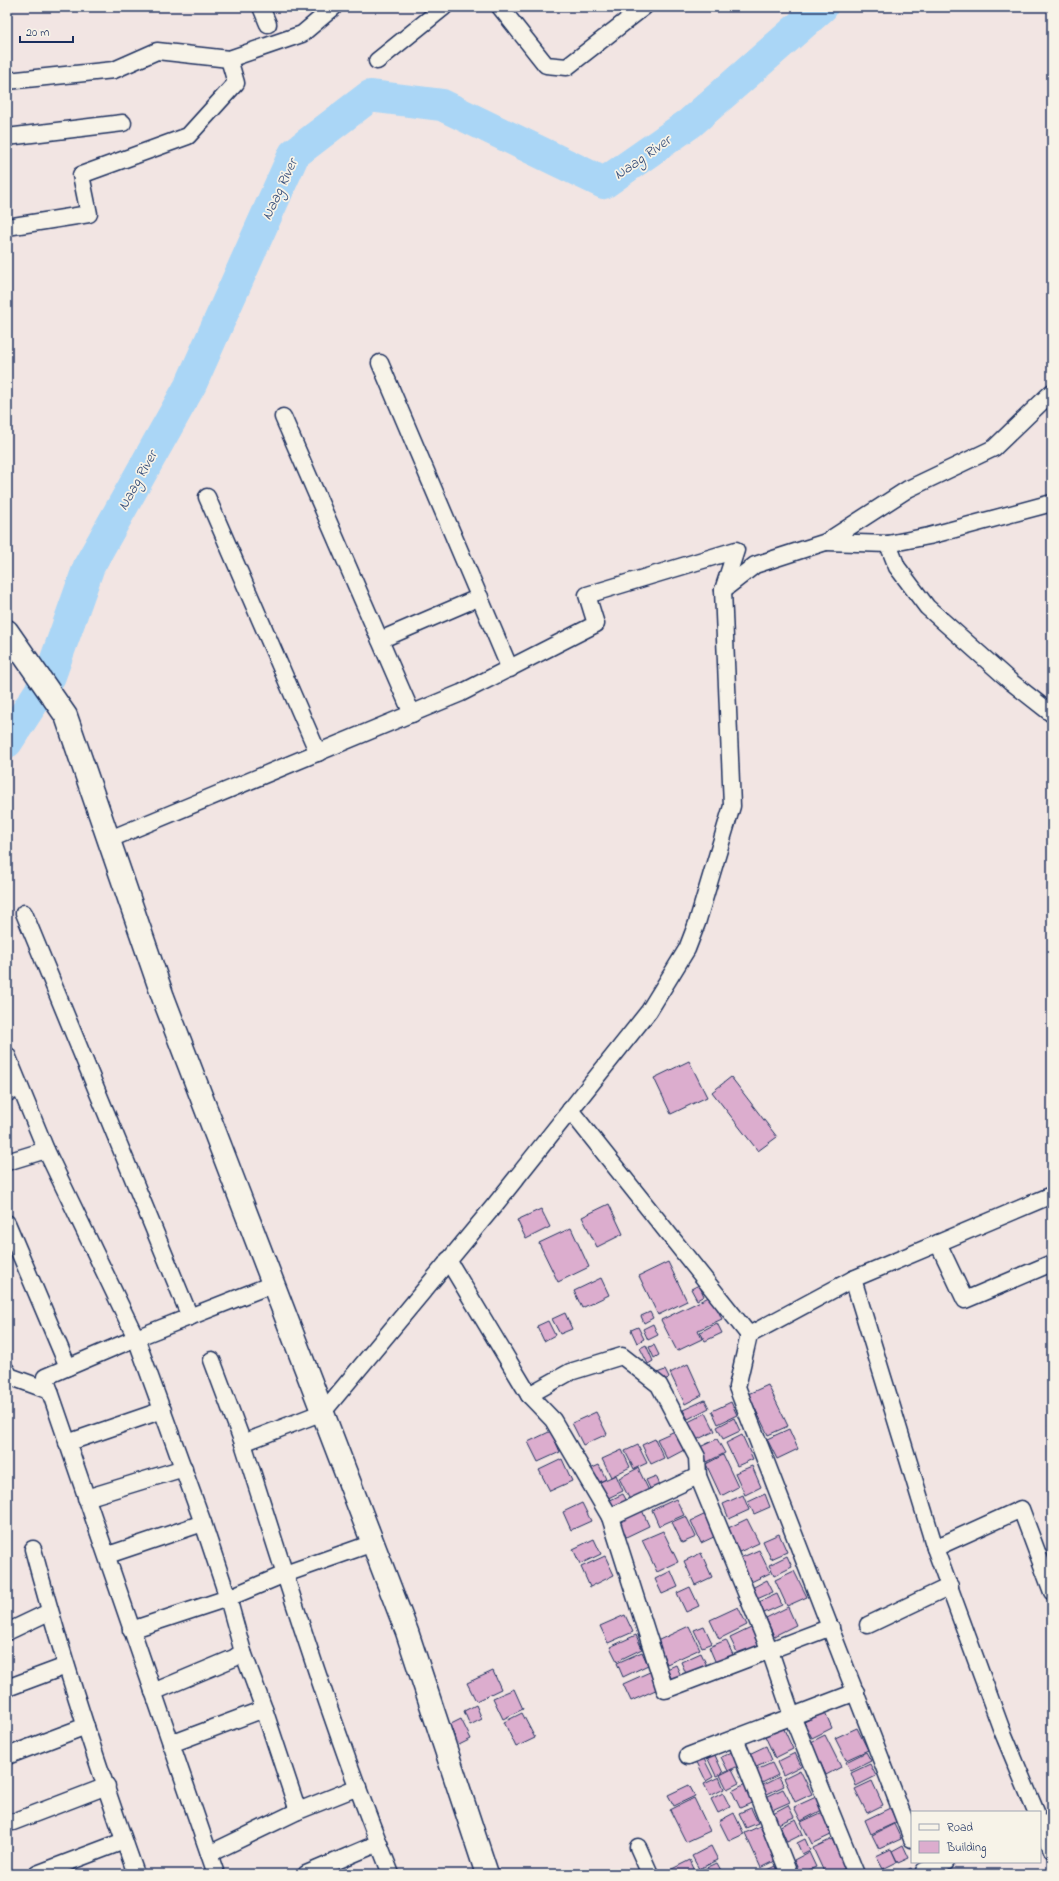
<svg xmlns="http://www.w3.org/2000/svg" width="1059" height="1881" font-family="'Indie Flower',sans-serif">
<rect width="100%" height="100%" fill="#f2e5e3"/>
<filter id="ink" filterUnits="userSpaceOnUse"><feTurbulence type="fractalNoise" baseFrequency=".025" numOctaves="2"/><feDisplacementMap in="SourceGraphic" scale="8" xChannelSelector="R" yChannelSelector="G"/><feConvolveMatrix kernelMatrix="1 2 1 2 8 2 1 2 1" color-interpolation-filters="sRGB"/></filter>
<g filter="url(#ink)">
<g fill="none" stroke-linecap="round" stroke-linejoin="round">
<path stroke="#aad6f6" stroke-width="32" d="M7,742L50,676L89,566L191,384L294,154L370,96L442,105L604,183L690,123L822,7"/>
</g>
<g fill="#dcadce" stroke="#1b2f5e">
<path d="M689,1061L707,1097L671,1114L654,1078Z"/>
<path d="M731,1077L777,1137L758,1151L712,1092Z"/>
<path d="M609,1204L623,1234L597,1247L582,1217Z"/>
<path d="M541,1209L550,1227L526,1239L517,1220Z"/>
<path d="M571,1228L589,1267L558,1282L539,1243Z"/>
<path d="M668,1262L687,1301L658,1315L639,1276Z"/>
<path d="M601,1278L609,1295L582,1308L574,1291Z"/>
<path d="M699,1285L704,1296L697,1300L691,1289Z"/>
<path d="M711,1296L722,1319L698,1330L702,1339L677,1351L661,1320Z"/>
<path d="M650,1312L653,1318L644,1323L641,1316Z"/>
<path d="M565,1313L572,1329L560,1334L552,1319Z"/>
<path d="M548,1321L555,1335L544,1341L537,1326Z"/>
<path d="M717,1323L722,1333L705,1341L700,1332Z"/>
<path d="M653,1324L658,1335L648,1340L643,1329Z"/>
<path d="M638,1327L644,1339L637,1343L631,1330Z"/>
<path d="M646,1345L653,1361L648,1364L640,1348Z"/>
<path d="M654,1345L659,1355L654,1358L649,1347Z"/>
<path d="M688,1364L702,1395L685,1404L670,1373Z"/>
<path d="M665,1370L669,1378L661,1381L657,1373Z"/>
<path d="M768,1385L788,1426L768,1435L748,1394Z"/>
<path d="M705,1400L709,1408L688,1419L683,1410Z"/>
<path d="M731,1402L737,1415L718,1424L712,1411Z"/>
<path d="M596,1412L607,1434L583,1445L572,1423Z"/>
<path d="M706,1413L715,1431L696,1440L688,1422Z"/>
<path d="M734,1418L740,1431L723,1439L717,1427Z"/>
<path d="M789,1429L798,1449L777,1459L767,1439Z"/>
<path d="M551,1431L560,1452L538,1462L528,1442Z"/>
<path d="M675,1431L684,1450L667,1459L657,1439Z"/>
<path d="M742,1435L753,1459L737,1466L726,1443Z"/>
<path d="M655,1439L664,1458L651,1464L642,1445Z"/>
<path d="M717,1439L725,1453L707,1462L700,1447Z"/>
<path d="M638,1445L647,1463L634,1469L625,1451Z"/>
<path d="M622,1450L630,1467L611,1477L602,1459Z"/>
<path d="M723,1455L738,1487L721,1496L706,1464Z"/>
<path d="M562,1459L572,1481L550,1491L539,1470Z"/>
<path d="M599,1465L606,1479L597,1483L590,1469Z"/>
<path d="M752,1466L761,1487L745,1495L735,1473Z"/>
<path d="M638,1468L651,1495L632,1504L619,1478Z"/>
<path d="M616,1475L623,1491L606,1499L598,1483Z"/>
<path d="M656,1476L662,1490L653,1495L646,1480Z"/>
<path d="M623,1494L629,1505L612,1513L606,1502Z"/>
<path d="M765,1494L770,1507L754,1514L748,1502Z"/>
<path d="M743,1495L749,1510L729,1519L723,1504Z"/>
<path d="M676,1499L684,1515L659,1526L652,1510Z"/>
<path d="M582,1503L591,1521L571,1530L563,1512Z"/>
<path d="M642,1510L649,1526L626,1537L619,1521Z"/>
<path d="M708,1513L718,1535L701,1543L691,1521Z"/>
<path d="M686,1516L696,1537L682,1543L672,1522Z"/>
<path d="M747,1519L759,1543L737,1553L726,1529Z"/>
<path d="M663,1531L678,1562L657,1572L642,1540Z"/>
<path d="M779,1534L787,1552L771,1559L763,1541Z"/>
<path d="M594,1539L601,1554L580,1564L573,1549Z"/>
<path d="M759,1550L770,1573L751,1582L740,1558Z"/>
<path d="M701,1553L712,1577L695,1585L684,1561Z"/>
<path d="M605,1556L614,1575L590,1587L581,1567Z"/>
<path d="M787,1556L792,1567L774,1576L769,1565Z"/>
<path d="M671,1571L678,1587L662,1594L655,1579Z"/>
<path d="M794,1571L807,1597L787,1606L775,1580Z"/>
<path d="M767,1580L773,1592L757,1599L752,1588Z"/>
<path d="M690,1587L699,1606L686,1612L677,1593Z"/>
<path d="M777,1594L782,1605L764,1613L759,1602Z"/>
<path d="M738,1607L747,1625L719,1639L710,1620Z"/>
<path d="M788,1607L796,1625L774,1636L766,1618Z"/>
<path d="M625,1615L633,1632L608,1643L600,1626Z"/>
<path d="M689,1626L700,1649L667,1664L657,1641Z"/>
<path d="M704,1626L712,1643L702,1647L694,1630Z"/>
<path d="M751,1628L761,1649L740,1658L730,1638Z"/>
<path d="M636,1635L642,1649L617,1661L610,1647Z"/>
<path d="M726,1640L735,1659L718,1668L709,1647Z"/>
<path d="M642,1652L648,1665L623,1677L617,1663Z"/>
<path d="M701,1653L708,1668L688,1678L681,1662Z"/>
<path d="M676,1665L682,1678L673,1682L667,1669Z"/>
<path d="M493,1671L501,1689L476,1701L467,1683Z"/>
<path d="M652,1671L660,1688L631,1701L623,1684Z"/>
<path d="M514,1689L523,1709L503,1719L493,1698Z"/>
<path d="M476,1705L482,1719L470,1725L464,1711Z"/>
<path d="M825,1712L832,1728L812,1738L804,1722Z"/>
<path d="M522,1713L535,1738L516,1747L504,1722Z"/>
<path d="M461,1719L471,1739L459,1745L449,1725Z"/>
<path d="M783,1727L793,1749L775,1758L765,1736Z"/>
<path d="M857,1728L868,1750L846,1760L835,1738Z"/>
<path d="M825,1735L841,1767L826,1775L811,1742Z"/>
<path d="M766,1746L772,1760L754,1768L747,1755Z"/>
<path d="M734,1751L740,1765L728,1771L721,1757Z"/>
<path d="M866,1752L871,1761L851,1771L846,1762Z"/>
<path d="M714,1753L723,1773L716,1776L707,1757Z"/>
<path d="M795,1753L801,1766L783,1775L777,1762Z"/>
<path d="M703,1757L713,1777L706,1781L696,1760Z"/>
<path d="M772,1763L778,1775L760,1784L754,1771Z"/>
<path d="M870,1764L876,1776L856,1786L851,1773Z"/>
<path d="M732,1769L739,1783L727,1789L720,1775Z"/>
<path d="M800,1770L812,1794L795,1802L784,1778Z"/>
<path d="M719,1777L724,1789L710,1796L704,1784Z"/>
<path d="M779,1777L784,1786L765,1795L761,1786Z"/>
<path d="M872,1781L883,1805L867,1813L855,1789Z"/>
<path d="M747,1783L756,1801L740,1808L732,1791Z"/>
<path d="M689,1785L695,1796L674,1806L668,1795Z"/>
<path d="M783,1789L790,1802L772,1810L766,1797Z"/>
<path d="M723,1793L730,1807L718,1813L711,1799Z"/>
<path d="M816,1797L822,1810L801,1821L794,1807Z"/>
<path d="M694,1798L710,1831L686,1842L670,1810Z"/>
<path d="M788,1805L794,1817L778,1824L773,1813Z"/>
<path d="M751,1808L758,1823L746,1828L739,1813Z"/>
<path d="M890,1808L897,1822L871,1834L865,1820Z"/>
<path d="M823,1812L833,1834L812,1844L801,1822Z"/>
<path d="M734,1813L744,1834L729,1841L719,1821Z"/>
<path d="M796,1819L803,1834L787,1842L780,1826Z"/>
<path d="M894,1824L901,1839L879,1849L872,1835Z"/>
<path d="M760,1826L777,1860L761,1868L745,1833Z"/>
<path d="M805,1839L810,1850L802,1854L797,1843Z"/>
<path d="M832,1839L846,1868L833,1874H825L813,1848Z"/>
<path d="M903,1845L909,1858L898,1863L892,1851Z"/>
<path d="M711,1846L718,1860L699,1869L692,1856Z"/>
<path d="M891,1849L897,1862L883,1869L876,1856Z"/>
<path d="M809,1852L816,1867L800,1874L794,1860Z"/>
<path d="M690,1860L696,1873L664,1874V1873Z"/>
<path d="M717,1863L723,1874H699L698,1872Z"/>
<path d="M776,1866L780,1874H762V1873Z"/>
<path d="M911,1868L914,1874H899Z"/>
</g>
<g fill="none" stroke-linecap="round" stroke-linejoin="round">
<g stroke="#1b2f5e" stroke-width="19">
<g id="street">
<path d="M261,7L268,24"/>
<path d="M500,7L546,65L567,67L644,7"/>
<path d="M377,61L444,7"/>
<path d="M7,81L114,70L157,51L229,59L302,34L334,7"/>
<path d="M7,137L123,123"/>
<path d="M7,227L89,214L81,175L188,136L236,83L229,59"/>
<path d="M380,363L510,669"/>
<path d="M283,417L412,714"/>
<path d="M207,497L318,753"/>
<path d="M826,542L888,544L897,567L927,607L1010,681L1052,714"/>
<path d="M888,544L929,536L1052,503"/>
<path d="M723,590L755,565L826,542L908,489L994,448L1052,392"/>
<path d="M380,640L480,597"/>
<path d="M110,839L461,693L596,624L587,595L736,550L723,590L732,806L697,923L687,949L649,1011L494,1206L323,1412L243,1443C289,1588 334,1733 391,1874"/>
<path d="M24,913L190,1317"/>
<path d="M7,1055L46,1150L136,1338L203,1523L228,1598L243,1652L234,1658L153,1692"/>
<path d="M7,1093L20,1088"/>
<path d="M570,1110L749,1335"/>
<path d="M7,1162L46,1150"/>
<path d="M7,1223L68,1367"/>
<path d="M938,1243L965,1300L1052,1263"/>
<path d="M448,1260L529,1395L553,1420L610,1517"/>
<path d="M853,1279L749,1335L737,1387L912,1839"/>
<path d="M212,1360L243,1443"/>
<path d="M7,1371L9,1376L50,1391"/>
<path d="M529,1395L570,1372L622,1356L659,1385L697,1457L698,1476L770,1651L792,1716L856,1874"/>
<path d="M67,1443L163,1410"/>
<path d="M698,1476L610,1517L665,1690L831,1627"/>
<path d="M86,1498L184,1468"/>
<path d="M935,1548L1021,1509L1052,1592"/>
<path d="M33,1549C62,1658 98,1767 136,1874"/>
<path d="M108,1555L203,1523"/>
<path d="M868,1625L950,1586"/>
<path d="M131,1630L228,1598L285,1574L373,1543"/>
<path d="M7,1632L49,1612"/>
<path d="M243,1652L264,1709"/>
<path d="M7,1688L66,1666"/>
<path d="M735,1738L789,1874"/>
<path d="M171,1744L264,1709L298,1811L358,1787"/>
<path d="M7,1756L86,1726"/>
<path d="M688,1756L856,1692"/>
<path d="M1036,1812L1001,1728L935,1548L853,1279L1052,1195"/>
<path d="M1040,1821L1052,1850"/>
<path d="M13,1822L107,1786"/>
<path d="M638,1847L650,1874"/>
<path d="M209,1854L298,1811"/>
<path d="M37,1874L124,1841"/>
<path d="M216,1874L45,1377L136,1338L273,1284"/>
<path d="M306,1874L379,1843"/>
<path d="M925,1874L924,1871L946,1862"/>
</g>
</g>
<g stroke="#1b2f5e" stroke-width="25">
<path id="secondary" d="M7,631L66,716L163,997L407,1632L487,1874"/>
</g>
<use href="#street" stroke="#f7f3e8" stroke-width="16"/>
<use href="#secondary" stroke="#f7f3e8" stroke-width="22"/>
</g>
</g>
<g text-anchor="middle" stroke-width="3.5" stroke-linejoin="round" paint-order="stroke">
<g font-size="15" font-style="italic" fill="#38507c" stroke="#f7f3e8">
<text transform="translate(642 157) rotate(-35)" y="5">Naag River</text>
<text transform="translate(279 189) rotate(-65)" y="5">Naag River</text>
<text transform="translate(137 480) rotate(-61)" y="5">Naag River</text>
</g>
</g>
<rect width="1059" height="1881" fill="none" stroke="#f7f3e8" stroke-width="24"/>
<rect x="12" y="12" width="1035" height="1857" fill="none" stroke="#1b2f5e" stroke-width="1.5" filter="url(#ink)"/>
<rect x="911" y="1811" width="130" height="52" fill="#f7f3e8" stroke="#9fa5b1"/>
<rect x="919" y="1824" width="20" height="6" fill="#f7f3e8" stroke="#9fa5b1"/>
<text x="947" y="1831" font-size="12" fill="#1b2f5e">Road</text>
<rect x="919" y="1841" width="20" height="12" fill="#dcadce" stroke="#9fa5b1"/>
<text x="947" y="1851" font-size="12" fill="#1b2f5e">Building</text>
<path d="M20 36v6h53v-6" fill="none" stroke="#1b2f5e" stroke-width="2"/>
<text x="26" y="36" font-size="12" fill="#1b2f5e" stroke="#f7f3e8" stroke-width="3" paint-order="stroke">20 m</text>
</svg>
